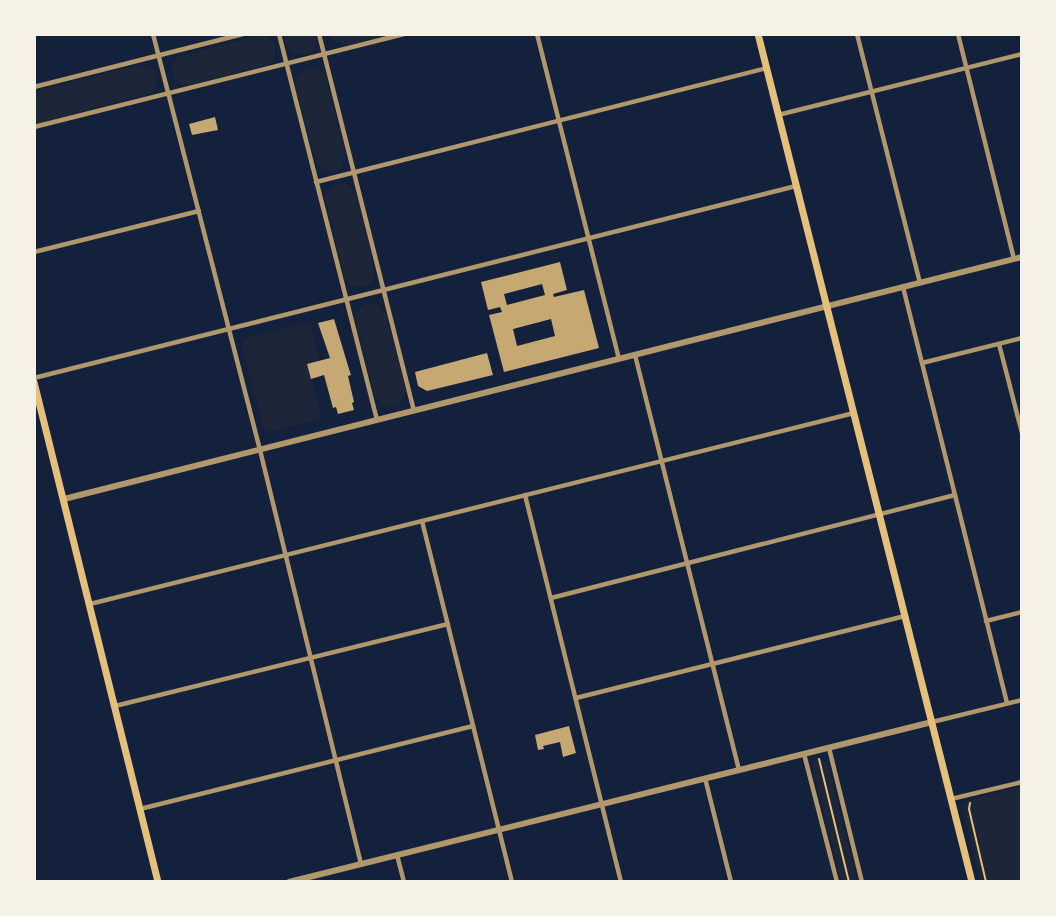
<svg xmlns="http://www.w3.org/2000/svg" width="1056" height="916" font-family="'Fira Sans Condensed',sans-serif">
<rect width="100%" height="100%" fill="#14213d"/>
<g fill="#1d2539">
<path d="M286,35H315L316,44L310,53L295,55L286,44Z"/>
<path d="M330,35H388C371,39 341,54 330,35Z"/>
<path d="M257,36L267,37L275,44V55L269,64L190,85L181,84L173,78L172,64L178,57Z"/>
<path d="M139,65L149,66L156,74L157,85L151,93L35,124V91Z"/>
<path d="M308,68H318L325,75L345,153L341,168L331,172L321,169L315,160L296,87L297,77Z"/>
<path d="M337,184H347L356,195L374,269L373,280L365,287L350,285L344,276L325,198L329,189Z"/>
<path d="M367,303L377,304L386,314L405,388C406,401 398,408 385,407L375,396L355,317L359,308Z"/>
<path d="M310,322L320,360L308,364L321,419L271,431L263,427L242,346L247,338Z"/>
<path d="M819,758L828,763L857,881H841L812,767L814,760Z"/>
<path d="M1021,787V881H980L962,806L972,799Z"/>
</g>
<g fill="#c6a872" fill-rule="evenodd">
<path d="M215,117L218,130L192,135L189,124Z"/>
<path d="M560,262L567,290L553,294L554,297L584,290L599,348L504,372L489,315L502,312L500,307L488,310L481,282ZM542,284L545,295L507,305L504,294ZM551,319L555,336L517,346L513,329Z"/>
<path d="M334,319L349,369L351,375L348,376L354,402L352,403L354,410L338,414L336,407L333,408L324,375L311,379L307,364L330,358L318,323Z"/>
<path d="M487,353L493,375L427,391L418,386L415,372Z"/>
<path d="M569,726L576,753L563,757L560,742L543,746L544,749L538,750L535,735Z"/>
</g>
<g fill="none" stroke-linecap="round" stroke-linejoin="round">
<g stroke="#e5c07b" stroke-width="2">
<path d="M819,759L849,882"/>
<path d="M970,803L969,809L986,882"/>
</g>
<g stroke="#b1986c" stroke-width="4.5">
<path d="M153,34L260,450L361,864"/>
<path d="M279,34L377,420"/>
<path d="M319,34L414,411"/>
<path d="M537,34L619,359"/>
<path d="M857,34L920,283"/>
<path d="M958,34L1014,259"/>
<path d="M34,87L243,34"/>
<path d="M778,115L1022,54"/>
<path d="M34,127L404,34"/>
<path d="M316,182L767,68"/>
<path d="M34,252L199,211"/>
<path d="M903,287L1007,703"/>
<path d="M999,344L1022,433"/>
<path d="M635,355L739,770"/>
<path d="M922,363L1022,338"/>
<path d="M34,378L796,186"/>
<path d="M525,495L621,882"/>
<path d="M422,521L512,882"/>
<path d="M551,598L955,495"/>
<path d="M90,604L854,413"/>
<path d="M986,621L1022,612"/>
<path d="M576,698L905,616"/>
<path d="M115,706L448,624"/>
<path d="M932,722L1022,700"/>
<path d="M829,748L862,882"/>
<path d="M804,754L837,882"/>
<path d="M705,778L731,882"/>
<path d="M951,799L1022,782"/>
<path d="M140,809L473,726"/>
<path d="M397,855L404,882"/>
</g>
<g stroke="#b1986c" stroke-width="6">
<path d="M64,499L1022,257"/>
<path d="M289,882L932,722"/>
</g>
<g stroke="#e5c07b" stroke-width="7">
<path d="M758,34L972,882"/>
<path d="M34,382L158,882"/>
</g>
</g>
<rect width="1056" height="916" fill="none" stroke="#f6f1e7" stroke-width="72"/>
</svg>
